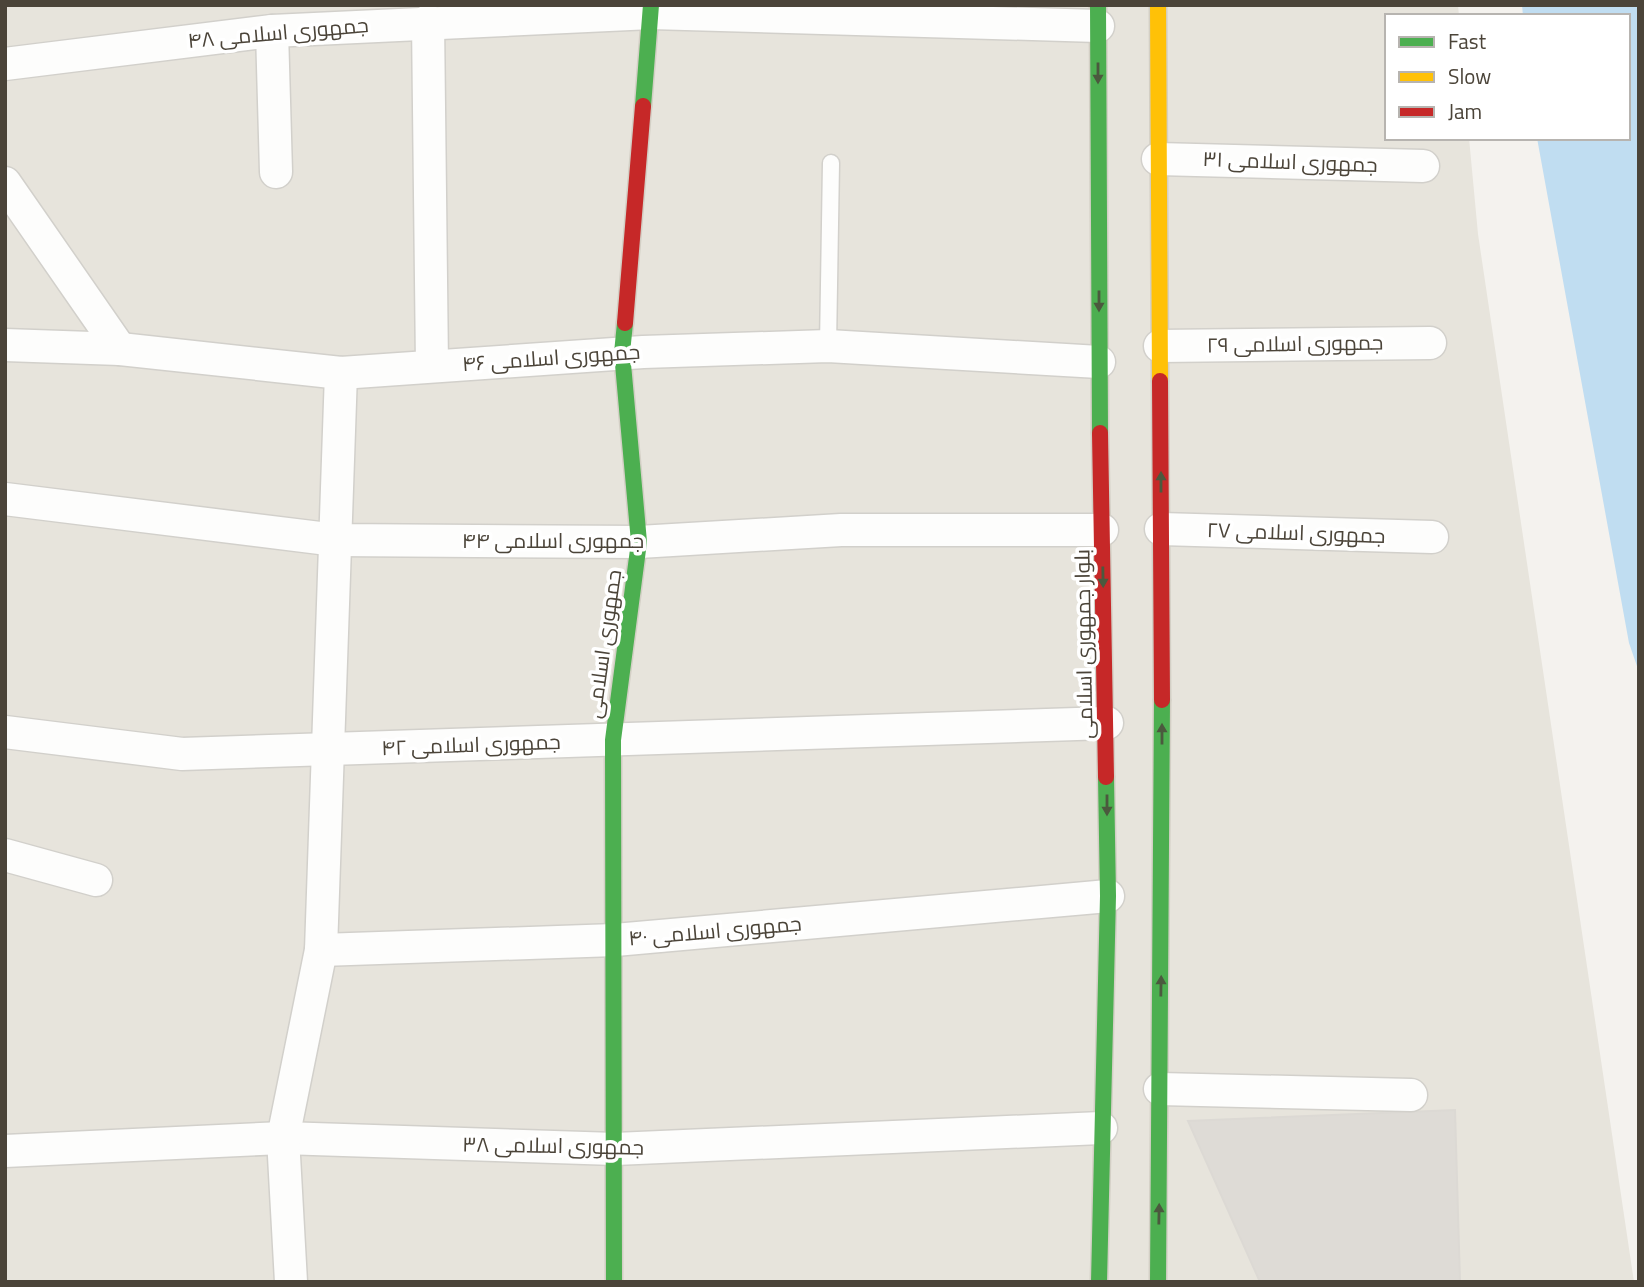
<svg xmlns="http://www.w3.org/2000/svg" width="1644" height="1287" font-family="'Titillium Web',Cairo,sans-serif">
<rect width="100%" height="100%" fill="#f4f2ee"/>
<path fill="#e7e4dc" d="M5,5H1458L1459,16H1387V138H1469L1478,234L1634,1282H5Z"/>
<path fill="#c0ddf1" d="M1522,5H1639V672L1629,643L1537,138H1628V16H1523Z"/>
<path fill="#dedbd6" stroke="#dcd9d4" stroke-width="2" d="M1455,1110L1460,1282H1260L1188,1121Z"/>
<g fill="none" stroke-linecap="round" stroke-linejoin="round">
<g stroke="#d2d0cb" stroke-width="19">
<path id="lane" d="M828,346L831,163"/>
</g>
<g stroke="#d2d0cb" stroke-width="35">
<g id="street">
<path d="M428,21L432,366"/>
<path d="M272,31L276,172"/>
<path d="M5,64L272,31L651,13L1098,26"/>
<path d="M1158,159L1423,166"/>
<path d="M5,183L120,349"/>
<path d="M5,345L120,349L341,373L643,352L828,346L1099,362"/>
<path d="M1160,346L1430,343"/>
<path d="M5,499L336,540L639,542L841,530H1102"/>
<path d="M1161,529L1432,537"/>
<path d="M5,732L182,754L1107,723"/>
<path d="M5,855L96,880"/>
<path d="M321,950L615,940L1108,896"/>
<path d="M1160,1089L1411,1095"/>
<path d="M5,1151L283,1138L615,1149L1101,1128"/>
<path d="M291,1282L283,1138L321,950L341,373"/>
</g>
</g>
<g stroke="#d3cfc5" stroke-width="19">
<g id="fast">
<path d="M1098,5L1100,433"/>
<path d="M643,106L651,5"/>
<path d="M614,1282L613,740L639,542L622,353L625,323"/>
<path d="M1099,1282L1108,896L1106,777"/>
<path d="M1158,1282L1162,700"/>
</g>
</g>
<g stroke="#d3cfc5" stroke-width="19">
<path id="slow" d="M1158,5L1160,381"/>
</g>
<g stroke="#d3cfc5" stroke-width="19">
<g id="jam">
<path d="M625,323L643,106"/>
<path d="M1160,381L1162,700"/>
<path d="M1100,433L1106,777"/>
</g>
</g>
<use href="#lane" stroke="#fdfdfc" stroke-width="16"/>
<use href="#street" stroke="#fdfdfc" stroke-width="32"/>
<use href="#fast" stroke="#4caf50" stroke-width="16"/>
<use href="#slow" stroke="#ffc107" stroke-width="16"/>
<use href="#jam" stroke="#c62828" stroke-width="16"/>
</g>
<defs><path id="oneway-solid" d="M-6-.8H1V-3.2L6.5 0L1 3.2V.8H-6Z" transform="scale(1.75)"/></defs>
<g fill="#4b593e">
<use href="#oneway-solid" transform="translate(1098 73) rotate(90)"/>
<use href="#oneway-solid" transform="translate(1099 301) rotate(90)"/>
<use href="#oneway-solid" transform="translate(1161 482) rotate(-90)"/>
<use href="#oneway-solid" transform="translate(1103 577) rotate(89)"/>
<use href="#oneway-solid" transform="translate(1162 734) rotate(-90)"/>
<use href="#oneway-solid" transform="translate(1107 805) rotate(90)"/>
<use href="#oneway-solid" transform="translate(1161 986) rotate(-89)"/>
<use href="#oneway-solid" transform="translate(1159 1214) rotate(-89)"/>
</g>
<g text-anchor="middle" stroke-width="7" stroke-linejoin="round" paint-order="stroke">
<g font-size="21" fill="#4b4439" stroke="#fff">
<text transform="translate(278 33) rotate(-5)" y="7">جمهوری اسلامی ۴۸</text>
<text transform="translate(1290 162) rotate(2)" y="7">جمهوری اسلامی ۳۱</text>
<text transform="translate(1295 344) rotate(-1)" y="7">جمهوری اسلامی ۲۹</text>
<text transform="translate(551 358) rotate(-4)" y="7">جمهوری اسلامی ۴۶</text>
<text transform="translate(1296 533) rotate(2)" y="7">جمهوری اسلامی ۲۷</text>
<text x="553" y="548">جمهوری اسلامی ۴۴</text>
<text transform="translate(604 644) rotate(-82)" y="7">جمهوری اسلامی</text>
<text transform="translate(1084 644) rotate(-91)" y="7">بلوار جمهوری اسلامی</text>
<text transform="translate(471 745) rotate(-2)" y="7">جمهوری اسلامی ۴۲</text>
<text transform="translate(715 931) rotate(-5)" y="7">جمهوری اسلامی ۴۰</text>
<text transform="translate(553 1146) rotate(1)" y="7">جمهوری اسلامی ۳۸</text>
</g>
</g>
<rect width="1644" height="1287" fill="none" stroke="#4b4439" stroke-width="14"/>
<rect x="1385" y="14" width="245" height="126" fill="#ffffff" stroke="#b7b4b0" stroke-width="2"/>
<rect x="1399" y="37" width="35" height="10" fill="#4caf50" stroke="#b7b4b0" stroke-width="2"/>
<text x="1448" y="49" font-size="21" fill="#4b4439">Fast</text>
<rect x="1399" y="72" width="35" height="10" fill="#ffc107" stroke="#b7b4b0" stroke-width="2"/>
<text x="1448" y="84" font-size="21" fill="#4b4439">Slow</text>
<rect x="1399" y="107" width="35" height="10" fill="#c62828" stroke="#b7b4b0" stroke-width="2"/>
<text x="1448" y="119" font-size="21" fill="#4b4439">Jam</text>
</svg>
